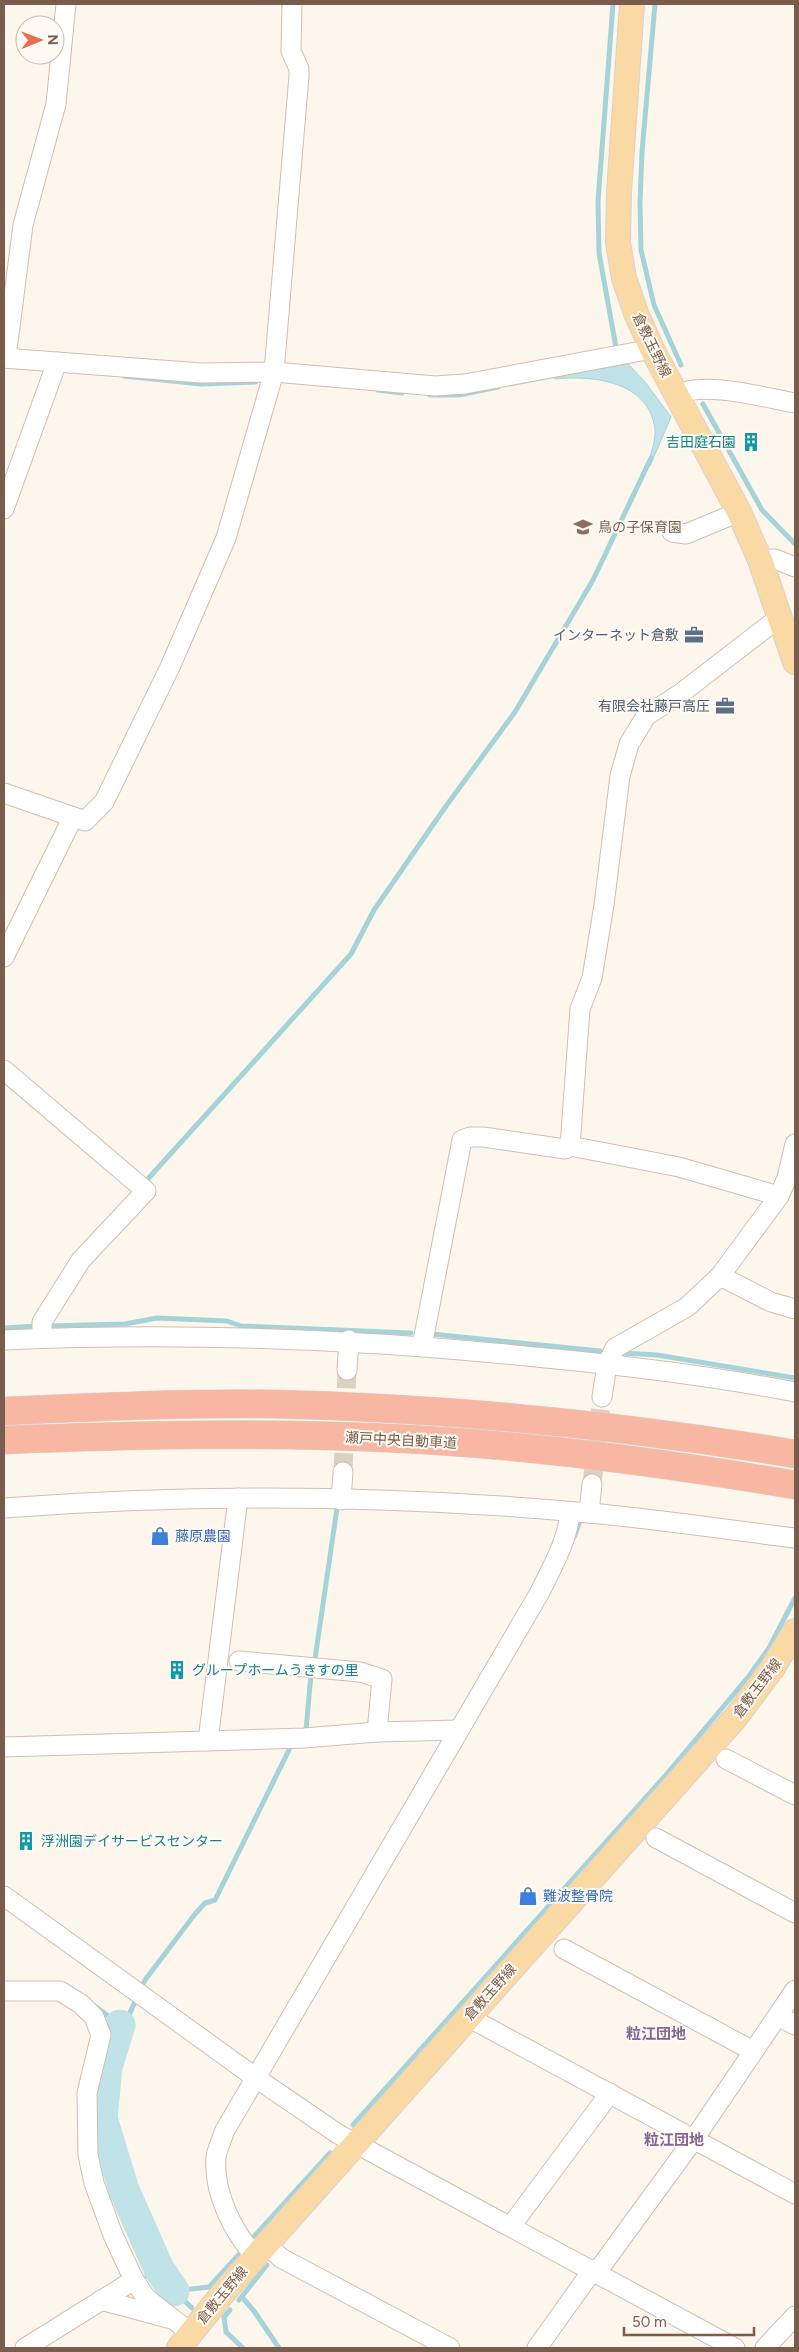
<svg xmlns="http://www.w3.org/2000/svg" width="799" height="2352" font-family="Figtree,'Noto Sans JP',sans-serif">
<rect width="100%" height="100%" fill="#fdf6ec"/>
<path fill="#bfe3e8" stroke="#a5d3da" d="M628,364L645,382L671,417L650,466L648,463C651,453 656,440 655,429C649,381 593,375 555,379V376Z"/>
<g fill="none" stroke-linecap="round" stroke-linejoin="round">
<g stroke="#a5d3da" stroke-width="5">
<path d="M613,4L598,201L599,253L617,353"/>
<path d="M655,4L642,152L640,203L641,250L654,305L681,365"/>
<path d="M124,376L201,384L256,382"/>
<path d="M378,390L402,393"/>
<path d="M430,395H459L498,387"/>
<path d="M703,404L762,510L795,544"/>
<path d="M146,1181L351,954L374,910L446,806L515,712L593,580L651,458"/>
<path d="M47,1326L125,1324L157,1318L227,1321L241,1326L411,1333"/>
<path d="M4,1328L38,1326"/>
<path d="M432,1334L600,1351"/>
<path d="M622,1353L657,1355L795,1378"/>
<path d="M574,1537L580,1521"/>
<path d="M315,1659L337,1508"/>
<path d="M303,1732L306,1730L311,1674"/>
<path d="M95,2006L120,2025L128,2017L145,1980L195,1914L205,1903L215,1900L290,1748"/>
<path d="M353,2125L665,1776L749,1676L769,1648L795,1598"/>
<path d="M249,2242L330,2153"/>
<path d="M147,2276L159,2269"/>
<path d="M174,2291L209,2287L244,2249"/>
<path d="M174,2291L192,2308"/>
<path d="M242,2297L254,2311L279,2348"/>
<path d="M239,2300L267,2265"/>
<path d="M230,2310L224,2317L226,2332L243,2348"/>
</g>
<path stroke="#bfe3e8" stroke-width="31" d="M120,2025L107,2067L102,2118L124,2190L159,2269L174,2291"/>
<g stroke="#dcd0c4" stroke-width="19" stroke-dasharray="19 9" stroke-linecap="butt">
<path d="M343,1472L347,1370"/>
<path d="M592,1484L602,1397"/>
</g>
<g stroke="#d1beb0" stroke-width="21">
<g id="minor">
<path d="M4,358L201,373L274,372L435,386L465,384L652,349"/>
<path d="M6,358L23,225L56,104L66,4"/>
<path d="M677,395C703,380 766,398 795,403"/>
<path d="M4,509L57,362"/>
<path d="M672,532L686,534L739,512"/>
<path d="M760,560L775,559L795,567"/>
<path d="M4,793L85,821L104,802L170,667L226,538L274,372L299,76V69L291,51L292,4"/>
<path d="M4,957L73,817"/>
<path d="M4,1070L146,1191L81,1260L42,1322V1338"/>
<path d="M779,1196L679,1167L570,1146L580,1009L592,978L604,905L620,776L629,744L646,716L680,694L780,617"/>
<path d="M720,1276L771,1302L795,1309"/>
<path d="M4,1340C185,1332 366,1339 546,1358C629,1366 713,1376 795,1392"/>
<path d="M422,1346L462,1140L470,1137H483L565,1149L570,1146"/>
<path d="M347,1370L349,1340"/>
<path d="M602,1397L607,1364L615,1348L687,1307L720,1276L779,1196L787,1178L795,1144"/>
<path d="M341,1500L343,1472"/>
<path d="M4,1508C198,1493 395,1495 589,1513C658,1519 727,1530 795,1538"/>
<path d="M589,1513L592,1484"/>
<path d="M239,1661L360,1672L382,1679L377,1732"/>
<path d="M208,1741L238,1498"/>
<path d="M4,1747L304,1738L377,1732L458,1730"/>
<path d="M726,1759L795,1795"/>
<path d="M656,1838L795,1913"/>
<path d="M4,1896L256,2078L338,2134L735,2348"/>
<path d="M564,1949L753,2051"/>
<path d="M4,1991H60L81,2004L94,2017L101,2035L87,2093L88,2155L94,2183L113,2235L134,2280"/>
<path d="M778,2016L795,2025"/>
<path d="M468,2017L795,2194"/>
<path d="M511,2226L610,2093"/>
<path d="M266,2244L281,2258L450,2348"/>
<path d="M255,2256C233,2232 213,2192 216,2157C217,2149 222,2140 224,2132L540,1592C552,1567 568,1540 570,1512"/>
<path d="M101,2300L168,2318"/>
<path d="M25,2348L134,2280L146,2298L191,2333"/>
<path d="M537,2348L587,2278L602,2265L694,2139L795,1990"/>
<path d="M765,2348L795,2316"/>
</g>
</g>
<g stroke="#dad1cd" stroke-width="26">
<g id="major">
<path d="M632,4L619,192L618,242L624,278L636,313L652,349L739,512L760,560L795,662"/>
<path d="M179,2348L224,2292L736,1717L772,1669L795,1631"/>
</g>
</g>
<g stroke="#dad1cd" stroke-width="29">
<g id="highway">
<path d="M4,1411C93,1407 182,1403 271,1404C447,1408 622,1425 795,1454"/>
<path d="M4,1440C132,1435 259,1432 387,1438C524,1444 660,1462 795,1485"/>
</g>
</g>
<use href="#minor" stroke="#fff" stroke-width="19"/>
<use href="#major" stroke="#fbd9a5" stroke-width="24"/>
<use href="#highway" stroke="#f7b7a3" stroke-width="28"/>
</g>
<defs>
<g id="building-bare" transform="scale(1.5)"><path d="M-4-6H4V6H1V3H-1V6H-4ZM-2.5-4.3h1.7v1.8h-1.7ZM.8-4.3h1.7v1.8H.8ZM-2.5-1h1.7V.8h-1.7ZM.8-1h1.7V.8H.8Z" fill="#0f9aa8" stroke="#fffaf3" stroke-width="2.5" paint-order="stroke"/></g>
<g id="school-bare" transform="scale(1.5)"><path d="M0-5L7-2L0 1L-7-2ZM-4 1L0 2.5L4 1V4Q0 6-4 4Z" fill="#8d6e63" stroke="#fffaf3" stroke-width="2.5" paint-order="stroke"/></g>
<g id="office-bare" transform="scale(1.5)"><path d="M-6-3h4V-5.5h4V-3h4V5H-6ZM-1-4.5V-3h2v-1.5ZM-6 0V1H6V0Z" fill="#5c6f8a" stroke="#fffaf3" stroke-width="2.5" paint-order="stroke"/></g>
<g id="shop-bare" transform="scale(1.5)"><path d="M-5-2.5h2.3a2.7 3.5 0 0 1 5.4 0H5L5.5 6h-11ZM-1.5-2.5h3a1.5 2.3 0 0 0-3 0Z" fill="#3f7fe0" stroke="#fffaf3" stroke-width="2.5" paint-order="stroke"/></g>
</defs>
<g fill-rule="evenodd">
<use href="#building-bare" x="751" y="442"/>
<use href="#school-bare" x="583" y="527"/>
<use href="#office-bare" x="694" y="635"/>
<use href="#office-bare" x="725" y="706"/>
<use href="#shop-bare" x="160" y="1536"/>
<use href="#building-bare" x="177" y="1670"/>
<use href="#building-bare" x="26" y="1841"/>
<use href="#shop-bare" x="528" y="1896"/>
</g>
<g text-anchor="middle" stroke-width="4" stroke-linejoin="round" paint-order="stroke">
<g font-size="14" fill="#7a5c4d" stroke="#fffaf3">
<text transform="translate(652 345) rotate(64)" y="5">倉敷玉野線</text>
<text transform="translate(401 1440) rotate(3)" y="5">瀬戸中央自動車道</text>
<text transform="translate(757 1688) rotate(-53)" y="5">倉敷玉野線</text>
<text transform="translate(490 1992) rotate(-48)" y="5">倉敷玉野線</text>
<text transform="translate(222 2295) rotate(-50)" y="5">倉敷玉野線</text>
</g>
<g font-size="14" fill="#0d838f" stroke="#fffaf3" text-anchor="start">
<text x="736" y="447" text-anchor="end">吉田庭石園</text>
<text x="192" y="1675">グループホームうきすの里</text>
<text x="41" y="1846">浮洲園デイサービスセンター</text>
</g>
<g font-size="14" fill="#785e54" stroke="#fffaf3" text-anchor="start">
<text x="598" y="532">鳥の子保育園</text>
</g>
<g font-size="14" fill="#4e5e75" stroke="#fffaf3" text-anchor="end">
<text x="679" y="640">インターネット倉敷</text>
<text x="710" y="711">有限会社藤戸高圧</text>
</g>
<g font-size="14" fill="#366cbe" stroke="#fffaf3" text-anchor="start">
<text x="175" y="1541">藤原農園</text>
<text x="543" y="1901">難波整骨院</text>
</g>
<g font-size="15" font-weight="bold" fill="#846695" stroke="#fffaf3">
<text x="656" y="2039">粒江団地</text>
<text x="674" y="2145">粒江団地</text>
</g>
</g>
<rect width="799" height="2352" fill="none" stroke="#7a5c4d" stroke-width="10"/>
<g transform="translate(40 40) rotate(89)"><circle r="24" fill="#fffaf3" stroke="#cabbb1"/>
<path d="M0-4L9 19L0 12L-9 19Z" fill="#e76f51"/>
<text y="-8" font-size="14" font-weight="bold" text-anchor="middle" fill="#7a5c4d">N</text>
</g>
<path d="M624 2327v8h130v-8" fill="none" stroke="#7a5c4d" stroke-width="2.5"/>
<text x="632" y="2327" font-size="15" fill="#7a5c4d" stroke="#fffaf3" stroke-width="4" paint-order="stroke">50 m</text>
</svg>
